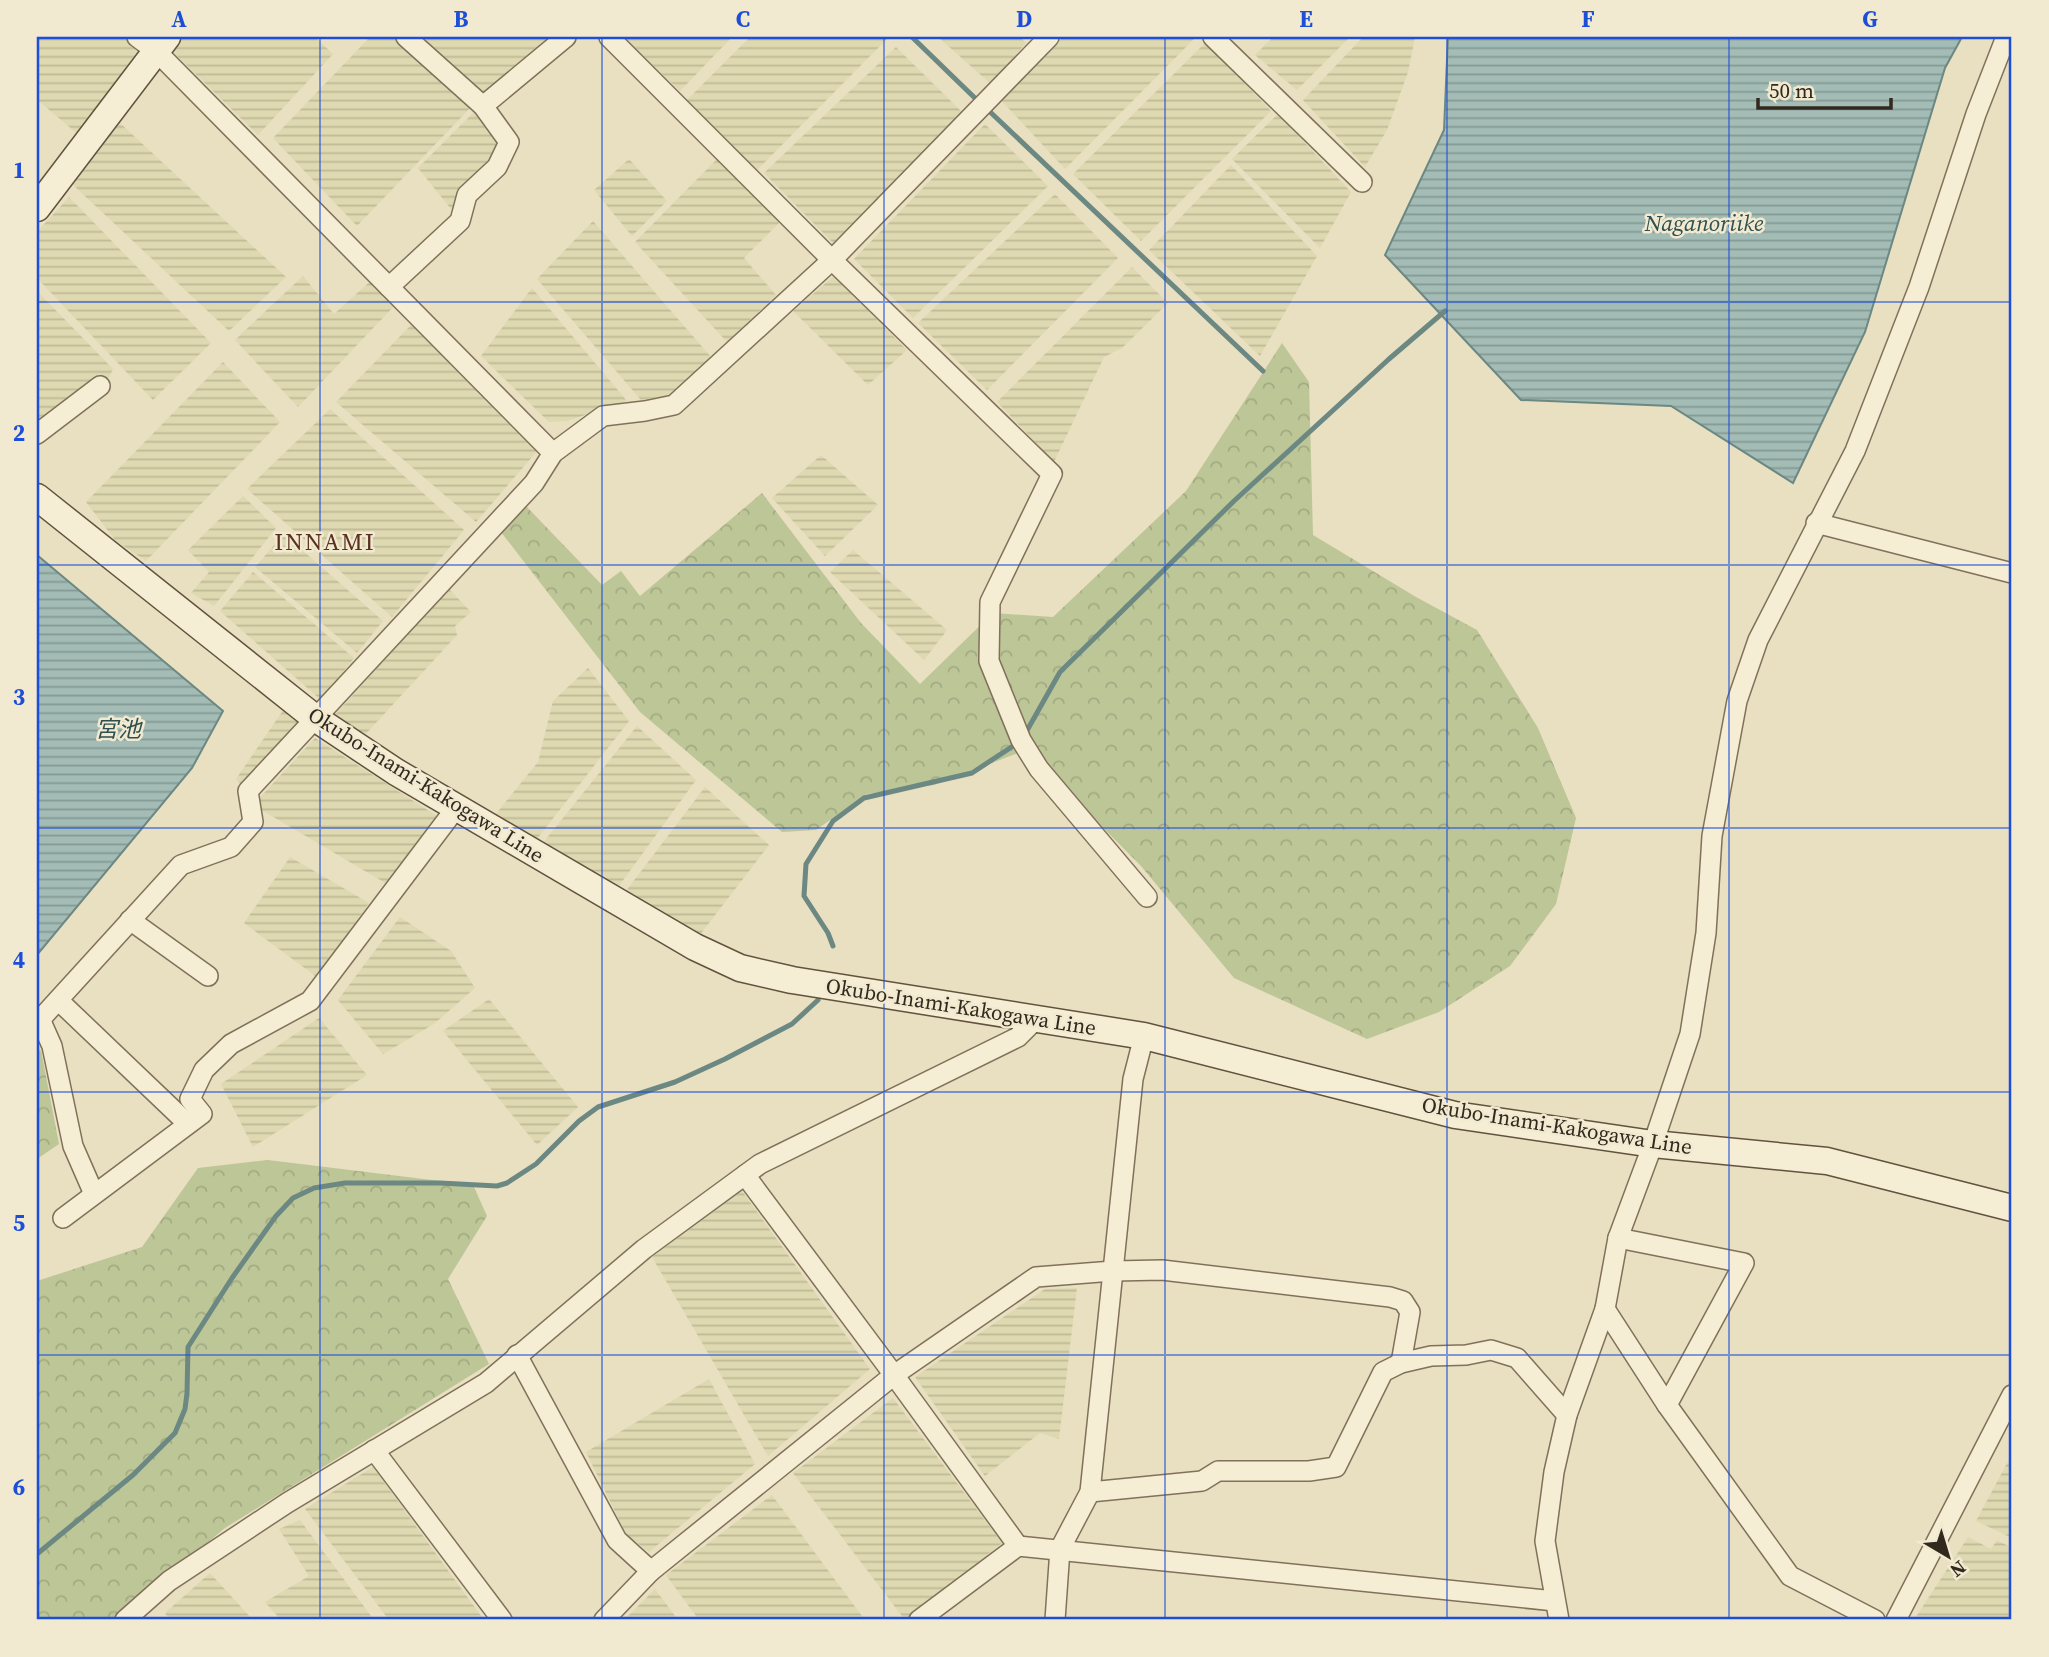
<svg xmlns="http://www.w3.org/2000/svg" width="2049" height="1657" font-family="'Source Serif 4','Noto Sans JP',serif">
<defs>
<pattern id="farmland-rules" width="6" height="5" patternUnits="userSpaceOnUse" patternTransform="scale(1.75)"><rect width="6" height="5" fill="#ded9b0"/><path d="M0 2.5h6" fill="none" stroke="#bfba97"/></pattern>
<pattern id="forest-crowns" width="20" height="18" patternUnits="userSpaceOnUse" patternTransform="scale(1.75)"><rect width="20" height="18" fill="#bdc697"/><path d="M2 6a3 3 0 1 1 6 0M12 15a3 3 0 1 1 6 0" fill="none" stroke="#a3aa82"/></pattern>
<pattern id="water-rules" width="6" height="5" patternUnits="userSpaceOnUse" patternTransform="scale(1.75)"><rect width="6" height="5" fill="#a3bcb6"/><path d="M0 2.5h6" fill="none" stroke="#859993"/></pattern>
</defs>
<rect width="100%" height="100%" fill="#e9dfc1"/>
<g fill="url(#farmland-rules)">
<path d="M37,37H123L139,50L80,136L41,103H37Z"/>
<path d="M180,37H315L333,54L258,135L170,49Z"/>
<path d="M370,37H393L470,108L357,226L273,138Z"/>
<path d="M430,37H556L485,99L421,42Z"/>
<path d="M623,37H732L680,91Z"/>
<path d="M750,37H887L888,38L756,171L687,100Z"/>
<path d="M938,37H1020L1026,43L991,84Z"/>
<path d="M1063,37H1192L1194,39L1065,169L1000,99Z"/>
<path d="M1273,37H1350L1297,90L1255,55Z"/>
<path d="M1363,37H1415L1408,72L1387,130L1365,167L1303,100Z"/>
<path d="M1206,42L1271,111L1141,241L1073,174Z"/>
<path d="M896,47L963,113L834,244L764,173Z"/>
<path d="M474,112L498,144L494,162L461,201L451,209L418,168Z"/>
<path d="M1278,114L1351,192L1320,248L1232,159Z"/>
<path d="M120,123L286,277L229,331L71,183Z"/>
<path d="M985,124L1048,186L913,318L854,259Z"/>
<path d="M719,157L783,219L744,258L776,295L727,342L635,242Z"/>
<path d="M629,159L667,201L632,236L594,190Z"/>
<path d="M1231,165L1317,256L1260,356L1149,250Z"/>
<path d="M1055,194L1118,258L987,390L918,323Z"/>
<path d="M69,197L211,343L153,400L37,278V232Z"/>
<path d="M593,221L711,357L672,395L641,400L537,279Z"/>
<path d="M1132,267L1168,303L1122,348L1104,357L1054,462L997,402Z"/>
<path d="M303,276L334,314L374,278L397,303L298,407L235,340Z"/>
<path d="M834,276L907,350L868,385L793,311Z"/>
<path d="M532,288L627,401L567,421L549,422L481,356Z"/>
<path d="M37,291L113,369L108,379L95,377L37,420Z"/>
<path d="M414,322L538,450L476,522L336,402Z"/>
<path d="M223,362L280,422L146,561L116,541L86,502Z"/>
<path d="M330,409L464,530L392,617L247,489Z"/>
<path d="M821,455L878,505L825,556L772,498Z"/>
<path d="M243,496L276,528L214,606L191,593L209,572L188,550Z"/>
<path d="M284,534L383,621L357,653L255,567Z"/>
<path d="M853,550L947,630L924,660L830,572Z"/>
<path d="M253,572L354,658L321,700L220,611Z"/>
<path d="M449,589L471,612L455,626L457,635L363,737L334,716Z"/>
<path d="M588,668L629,721L537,839L495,815L538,762L553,701Z"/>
<path d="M284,709L300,721L243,787L236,779Z"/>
<path d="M637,726L696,780L616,890L542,844Z"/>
<path d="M315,738L437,816L387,884L253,805Z"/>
<path d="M705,787L769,845L699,936L623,895Z"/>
<path d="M290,857L369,903L318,978L244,923Z"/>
<path d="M400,917L451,951L475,988L434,1024L383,1054L338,1000Z"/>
<path d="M489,999L578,1107L537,1145L443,1031Z"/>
<path d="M319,1018L367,1075L253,1147L221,1084Z"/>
<path d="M742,1191L870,1369L768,1456L652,1257Z"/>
<path d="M1077,1288L1059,1439L1040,1433L985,1476L915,1377L1045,1289Z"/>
<path d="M709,1379L755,1464L649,1552L626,1534L586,1452Z"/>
<path d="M893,1398L1002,1543L905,1620L793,1473Z"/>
<path d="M2012,1454V1538L1976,1521Z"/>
<path d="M373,1467L484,1620H389L305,1509Z"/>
<path d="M772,1495L865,1620H699L666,1575Z"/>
<path d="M300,1520L374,1620H281L265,1602L309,1576L279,1529Z"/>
<path d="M1968,1537L1991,1549L1997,1540L2012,1548V1620H1914Z"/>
<path d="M210,1573L253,1620H170L165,1613Z"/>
<path d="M655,1589L678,1620H624Z"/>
</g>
<g fill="url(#forest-crowns)">
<path d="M1282,343L1309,382L1313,535L1416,597L1477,630L1538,728L1576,818L1556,904L1510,966L1439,1012L1367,1039L1234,978L1141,866L1026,750L934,785L867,794L816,830L782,832L640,712L501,532L525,505L602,585L621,571L640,596L762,493L861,623L920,684L993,613L1053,617L1186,491Z"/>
<path d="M41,1050L59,1144L37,1159V1051Z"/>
<path d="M268,1160L473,1185L487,1216L448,1279L489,1364L225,1528L115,1620H37V1281L142,1247L198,1168Z"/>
</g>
<g fill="url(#water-rules)" stroke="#6c8883" stroke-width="2">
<path d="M1448,37H1962L1945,68L1865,332L1793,483L1671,406L1521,400L1385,255L1444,130Z"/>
<path d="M37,555L223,711L192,768L37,955Z"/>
</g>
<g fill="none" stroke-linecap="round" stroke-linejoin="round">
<g stroke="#6c8883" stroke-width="5">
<path d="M912,37L979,102"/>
<path d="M987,109L1263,371"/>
<path d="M1025,734L1060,672L1234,501L1389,359L1445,311"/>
<path d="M833,946L828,933L804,896L806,864L833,821L864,798L972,773L1019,742"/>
<path d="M37,1554L133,1475L175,1433L185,1409L187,1393L188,1347L232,1278L276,1216L293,1198L314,1188L345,1183H440L497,1186L507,1183L536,1164L579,1121L598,1107L675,1082L725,1059L792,1024L818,1000"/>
</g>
<g stroke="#81715b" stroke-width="22">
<g id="minor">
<path d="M137,37L156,51L553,453"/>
<path d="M609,37L832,260L1052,474L990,602L989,661L1021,740L1039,769L1147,897"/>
<path d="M1213,37L1362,182"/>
<path d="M483,106L566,37"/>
<path d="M389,287L460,221L467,195L497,167L509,142L483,106L406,37"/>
<path d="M37,434L100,386"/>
<path d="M1816,523L2012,573"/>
<path d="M130,920L208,976"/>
<path d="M58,1000L188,1124"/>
<path d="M40,1019L52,1046L73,1146L94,1194"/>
<path d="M37,1023L181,865L231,847L253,822L248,791L534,483L553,453L603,416L645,411L674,405L832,260L1049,37"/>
<path d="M745,1175L894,1375L1018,1546"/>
<path d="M63,1218L202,1114L190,1099L204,1070L231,1044L310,1001L456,808"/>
<path d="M1618,1238L1744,1263L1667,1405"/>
<path d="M1605,1309L1667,1405L1790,1576L1875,1620"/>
<path d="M517,1355L617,1540L651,1571L894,1375L1036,1277L1113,1271L1162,1270L1390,1297L1403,1301L1410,1312L1401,1363"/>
<path d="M374,1450L502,1620"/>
<path d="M1090,1492L1202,1481L1218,1471H1309L1336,1467L1383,1372L1401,1363L1431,1356L1466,1355L1491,1350L1517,1358L1567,1415"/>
<path d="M125,1620L169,1581L287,1503L486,1383L644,1249L760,1164L1018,1037L1037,1018"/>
<path d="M604,1620L651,1571"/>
<path d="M919,1620L1018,1546L1555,1601"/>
<path d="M1055,1620L1060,1549L1090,1492L1133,1079L1144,1036"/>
<path d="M1559,1620L1545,1541L1554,1472L1567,1415L1605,1309L1618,1238L1653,1144L1690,1034L1706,933L1712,836L1737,701L1758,640L1855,451L1919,287L1976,114L2006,37"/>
<path d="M1896,1620L2012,1395"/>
</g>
</g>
<g stroke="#62523e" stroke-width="29">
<g id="secondary">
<path d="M37,208L167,37"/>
<path d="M37,497L315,718L396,772L695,947L740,968L792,980L1144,1036L1455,1115L1653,1144L1827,1161L2012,1208"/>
</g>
</g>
<use href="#minor" stroke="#f5edd4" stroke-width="19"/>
<use href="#secondary" stroke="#f5edd4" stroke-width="26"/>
</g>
<path fill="none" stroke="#1d4ed8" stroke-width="2" stroke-opacity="0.55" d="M320,37V1620M602,37V1620M884,37V1620M1165,37V1620M1447,37V1620M1729,37V1620M37,302H2012M37,565H2012M37,828H2012M37,1092H2012M37,1355H2012"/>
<g text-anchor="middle" stroke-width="5" stroke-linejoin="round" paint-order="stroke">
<g font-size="21" fill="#32281d" stroke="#f1e9d0">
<text transform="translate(426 785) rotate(32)" y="7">Okubo-Inami-Kakogawa Line</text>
<text transform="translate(961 1007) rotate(9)" y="7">Okubo-Inami-Kakogawa Line</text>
<text transform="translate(1557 1126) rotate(9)" y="7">Okubo-Inami-Kakogawa Line</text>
</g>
<g font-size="23" font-style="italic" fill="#2e5050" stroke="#f1e9d0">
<text x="1704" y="231">Naganoriike</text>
<text x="118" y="737">宮池</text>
</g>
<g font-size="24" letter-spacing="2" fill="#5a3021" stroke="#f1e9d0">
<text x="325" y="550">INNAMI</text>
</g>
</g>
<rect width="2049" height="1657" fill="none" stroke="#f1e9d0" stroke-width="77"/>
<g transform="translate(1948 1556) rotate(142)" stroke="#f1e9d0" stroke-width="5" paint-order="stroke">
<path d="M0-5L12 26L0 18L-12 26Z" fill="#32281d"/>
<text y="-10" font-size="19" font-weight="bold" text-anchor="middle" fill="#32281d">N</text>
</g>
<path d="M1758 98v10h133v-10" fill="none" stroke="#32281d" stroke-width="3.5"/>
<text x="1769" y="98" font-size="21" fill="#32281d" stroke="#f1e9d0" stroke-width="5" paint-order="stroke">50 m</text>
<rect x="38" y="38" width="1972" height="1580" fill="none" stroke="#1d4ed8" stroke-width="2.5"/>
<g font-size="23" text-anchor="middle" font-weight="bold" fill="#1d4ed8">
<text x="179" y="27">A</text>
<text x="461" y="27">B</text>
<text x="743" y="27">C</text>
<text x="1024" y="27">D</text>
<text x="1306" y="27">E</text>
<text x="1588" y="27">F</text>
<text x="1870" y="27">G</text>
<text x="19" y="178">1</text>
<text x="19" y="441">2</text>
<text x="19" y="705">3</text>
<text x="19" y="968">4</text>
<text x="19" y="1231">5</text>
<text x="19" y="1495">6</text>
</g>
</svg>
